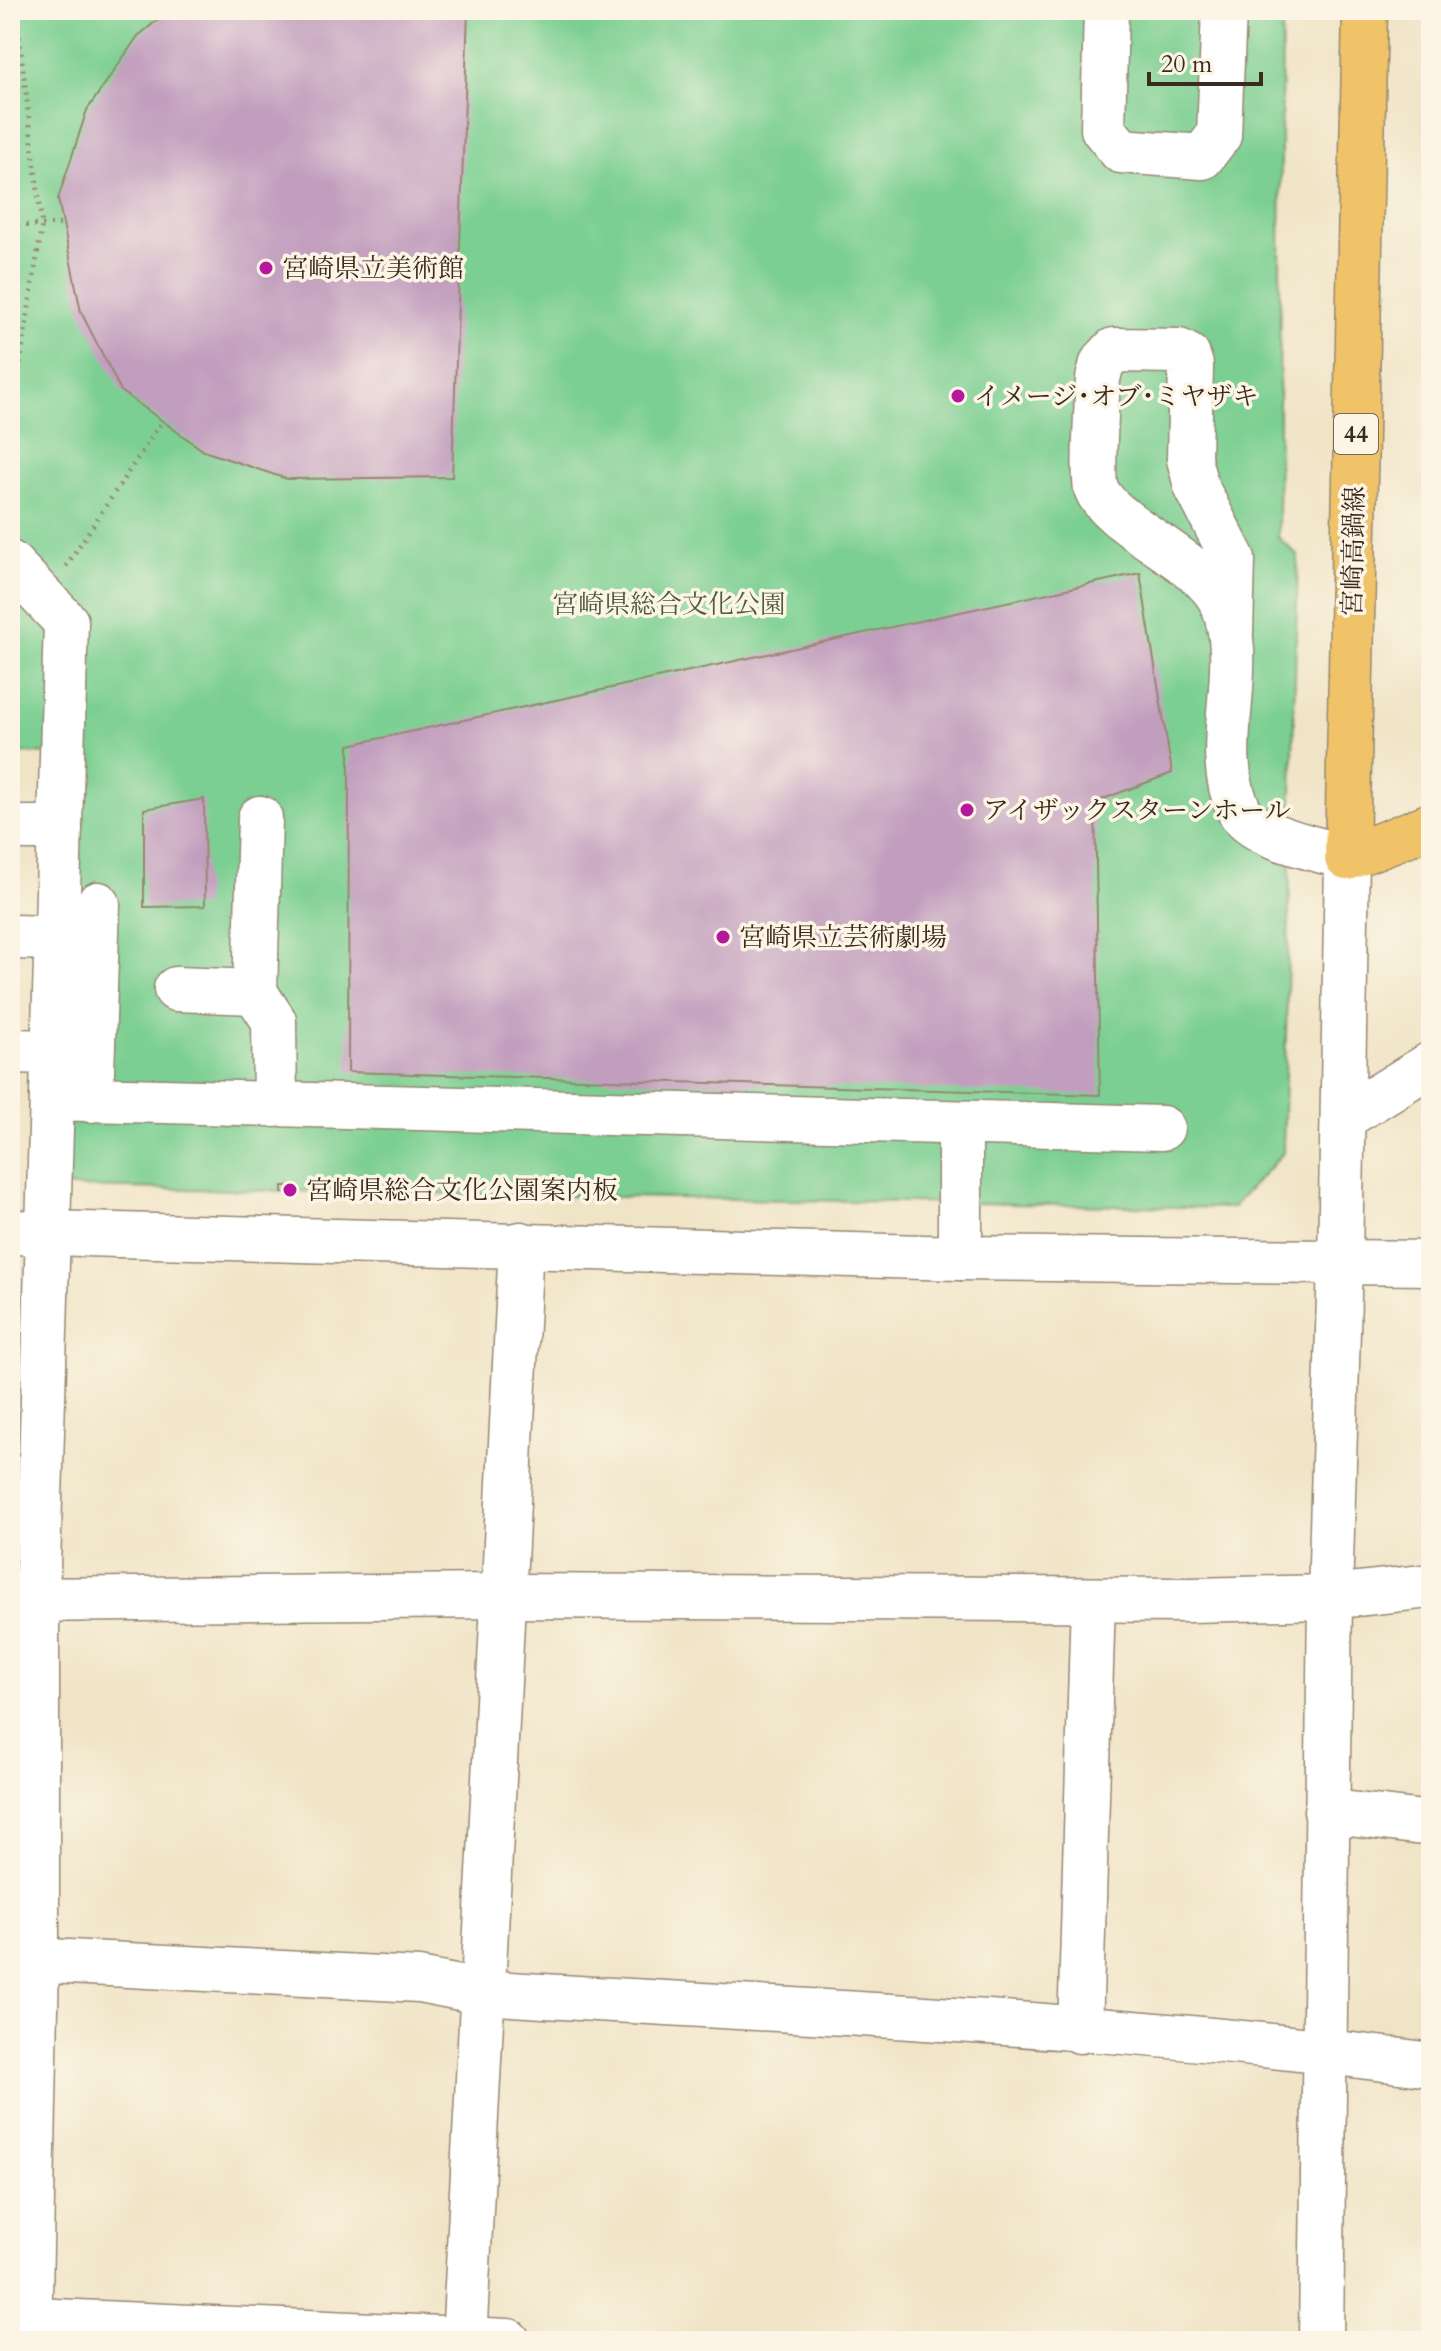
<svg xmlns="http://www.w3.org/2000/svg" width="1441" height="2351" font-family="Cardo,'Noto Serif JP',serif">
<rect width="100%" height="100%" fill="#fcf5e5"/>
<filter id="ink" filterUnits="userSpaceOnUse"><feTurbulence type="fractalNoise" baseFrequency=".0125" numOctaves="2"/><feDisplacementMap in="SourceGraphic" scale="16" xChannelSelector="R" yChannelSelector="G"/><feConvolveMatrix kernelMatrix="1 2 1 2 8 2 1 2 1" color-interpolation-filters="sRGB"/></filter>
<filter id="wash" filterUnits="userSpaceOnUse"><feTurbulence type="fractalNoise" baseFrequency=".006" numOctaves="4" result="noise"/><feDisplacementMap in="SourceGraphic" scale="32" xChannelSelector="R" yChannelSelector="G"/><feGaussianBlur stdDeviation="1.8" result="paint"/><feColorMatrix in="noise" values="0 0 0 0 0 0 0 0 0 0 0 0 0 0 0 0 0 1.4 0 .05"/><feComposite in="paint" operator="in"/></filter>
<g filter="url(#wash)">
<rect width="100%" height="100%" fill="#f0e4c6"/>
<path fill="#7bcf92" stroke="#5b7c58" stroke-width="2" d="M10,10H1282L1278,537L1298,556L1283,1153L1232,1208L68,1187L74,754L10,753Z"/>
<g id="blocks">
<g fill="#c19dbe">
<path d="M170,10H468L452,477L287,479L204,451L121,391L81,312L58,199L87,110L138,36Z"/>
<path d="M1140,573L1172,773L1095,802L1100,1095L348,1072L349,745Z"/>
<path d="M204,799L205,906L144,907V809Z"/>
<path d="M283,1186L297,1187V1193H282Z"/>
</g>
</g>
</g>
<g filter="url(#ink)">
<use href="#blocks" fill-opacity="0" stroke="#968772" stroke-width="2"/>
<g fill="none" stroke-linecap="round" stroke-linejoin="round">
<g stroke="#968772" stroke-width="47">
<g id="minor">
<path d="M1106,10L1103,129L1121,151L1202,157L1219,135L1224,10"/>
<path d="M10,563L66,622L37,1601V1961L29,2341"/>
<path d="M1231,632L1233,559L1196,486L1189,459L1191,365L1188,356L1179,351L1114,350L1102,363L1098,379C1097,398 1092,475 1096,488C1108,524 1201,559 1221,601C1251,666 1208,745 1239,810C1252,838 1318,848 1347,858L1340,1263L1330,1597L1321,2341"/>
<path d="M260,818L255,992L274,1021L275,1105"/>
<path d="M10,828H60"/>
<path d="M10,937L56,938"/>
<path d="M176,989L255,992"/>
<path d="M10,1051L53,1052"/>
<path d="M52,1098L1162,1128"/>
<path d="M91,1100L98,904"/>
<path d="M1343,1118L1431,1064"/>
<path d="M960,1123V1258"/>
<path d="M10,1232L960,1258L1431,1263"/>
<path d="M10,1600L506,1596L1189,1600L1330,1597L1431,1586"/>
<path d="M1326,1811L1431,1824"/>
<path d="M10,1959L419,1980L480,1992C797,2012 1117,2022 1431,2065"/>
<path d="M1080,2031L1093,1600"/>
<path d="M10,2319L508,2341"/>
<path d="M464,2341C482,1975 505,1610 521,1244"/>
</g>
</g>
<g stroke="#968772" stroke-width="47">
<path id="major" d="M1365,10L1347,858L1431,825"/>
</g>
<g stroke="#968772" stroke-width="5" stroke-dasharray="2 6" stroke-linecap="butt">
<path d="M10,226L64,224"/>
<path d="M10,427L42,225L16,10"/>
<path d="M66,566L162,421"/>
</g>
<use href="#minor" stroke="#fff" stroke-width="44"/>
<use href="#major" stroke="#f0c369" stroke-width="44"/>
</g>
</g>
<g fill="#b5179e" stroke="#fcf5e5" stroke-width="3">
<circle cx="266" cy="268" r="8"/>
<circle cx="958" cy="396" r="8"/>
<circle cx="967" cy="810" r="8"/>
<circle cx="723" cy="937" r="8"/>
<circle cx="290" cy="1190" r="8"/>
</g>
<g text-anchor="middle" stroke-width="7" stroke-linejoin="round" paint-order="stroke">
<rect fill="#fcf5e5" stroke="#75675a" stroke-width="2" x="1334" y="414" width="44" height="40" rx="6"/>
<g font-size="24" font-weight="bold" fill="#3b2a1e">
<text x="1356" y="442">44</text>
</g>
<g font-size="26" fill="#3b2a1e" stroke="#fcf5e5" text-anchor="start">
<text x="282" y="277">宮崎県立美術館</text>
<text x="974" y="405">イメージ･オブ･ミヤザキ</text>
<text x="983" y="819">アイザックスターンホール</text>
<text x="739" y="946">宮崎県立芸術劇場</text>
<text x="306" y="1199">宮崎県総合文化公園案内板</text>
</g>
<g font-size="26" fill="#3b2a1e" stroke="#fcf5e5">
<text transform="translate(1353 551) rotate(-89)" y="9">宮崎高鍋線</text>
</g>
<g font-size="26" fill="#4e5c41" stroke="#fcf5e5">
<text x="669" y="613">宮崎県総合文化公園</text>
</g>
</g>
<rect width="1441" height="2351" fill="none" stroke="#fcf5e5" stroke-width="40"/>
<path d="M1149 72v12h112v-12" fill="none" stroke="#3b2a1e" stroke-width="4"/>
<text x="1161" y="72" font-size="24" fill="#3b2a1e" stroke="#fcf5e5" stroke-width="6" paint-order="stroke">20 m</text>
</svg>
